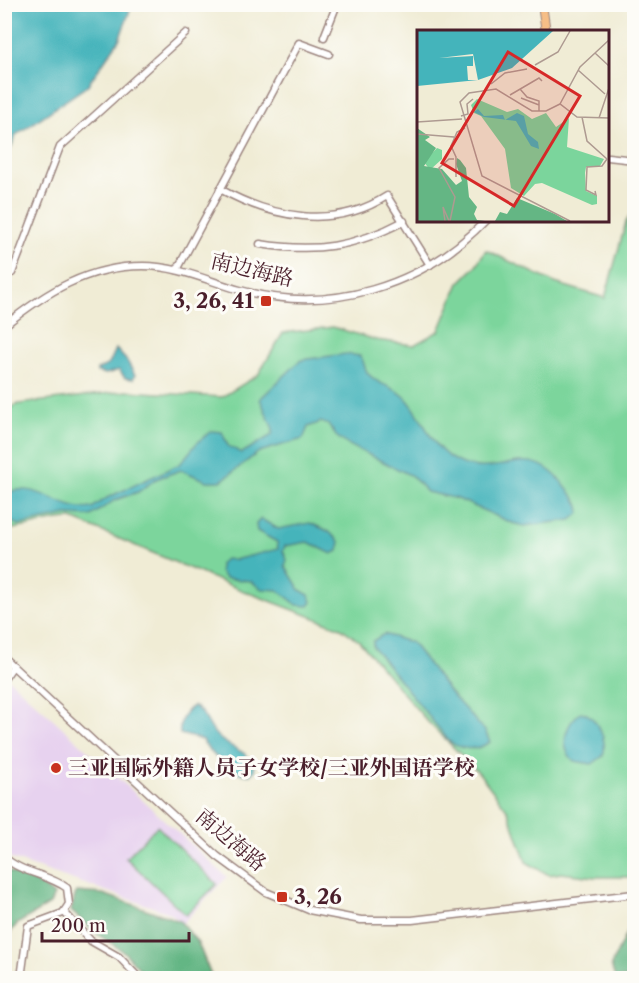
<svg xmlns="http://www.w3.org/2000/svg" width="639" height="983" font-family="'Libre Caslon Text','Noto Serif SC',serif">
<rect width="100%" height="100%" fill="#fdfcf7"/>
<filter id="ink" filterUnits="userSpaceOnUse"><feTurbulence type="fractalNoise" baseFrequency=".0167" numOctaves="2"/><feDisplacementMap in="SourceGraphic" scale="12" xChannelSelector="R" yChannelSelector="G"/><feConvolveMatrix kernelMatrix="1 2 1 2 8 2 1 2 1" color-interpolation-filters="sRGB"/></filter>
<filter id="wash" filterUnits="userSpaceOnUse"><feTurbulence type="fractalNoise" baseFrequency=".008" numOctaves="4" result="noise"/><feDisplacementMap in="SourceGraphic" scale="24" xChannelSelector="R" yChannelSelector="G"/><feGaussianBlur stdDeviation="1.35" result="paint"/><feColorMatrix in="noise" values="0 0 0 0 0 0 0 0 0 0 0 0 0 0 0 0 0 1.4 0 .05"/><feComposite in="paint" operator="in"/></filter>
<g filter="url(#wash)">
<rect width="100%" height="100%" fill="#f0ecd5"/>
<path fill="#e7d2ef" d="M9,679L227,877L183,923L170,913L12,859L6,854L4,685Z"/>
<g fill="#7bd59c" stroke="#627a64" stroke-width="1.5">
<path d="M634,210V877H595L561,873L549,875L526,862L508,811L479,773L426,720L359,641L341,628L241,590L72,519C51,519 32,527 12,529L5,523L4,410L19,404L127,391L222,397L258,375L283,333L333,327L376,340L414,345L439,331L459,283L474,268L486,250L555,283L605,298L626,222Z"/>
<path d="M157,826L217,884L186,915L126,858Z"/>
</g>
<g fill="#64b684" stroke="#576a58" stroke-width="1.5">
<path d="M5,870L38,883L54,895L50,904L17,924L5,939Z"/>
<path d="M76,892L103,894L180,921L198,943L212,978H148L124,952L96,933L71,911Z"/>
<path d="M634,917V978H615L611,965Z"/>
</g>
<g fill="#44b4bb" stroke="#476a73" stroke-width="1.5">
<path d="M5,4L132,5L119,40L87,86L16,135L5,163Z"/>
<path d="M116,349L127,361L135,375L133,379L125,378L119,370L106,374L97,372V370L109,364Z"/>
<path d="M346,354L360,356C365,361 363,366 367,372C375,384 395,387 405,397C426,418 429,450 460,463C503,480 529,436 567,489C573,496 580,503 580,513L571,520L556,522L524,526L512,523L458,499L427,492L412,476L347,444L336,436L329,425L321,422L308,427L303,439L259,452L221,481H207L181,470L156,479L138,492L115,500L91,516L67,515L20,525L5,520V494C35,478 62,513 92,508L107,498L180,464L196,444L211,431L222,432L228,446L242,453L272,435L273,429L260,399L301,360Z"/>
<path d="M261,519L278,529L310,523L328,531L340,542L338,551L332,554L308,542L285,546L283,551L287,560L285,566L300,590L309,595L312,602L309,606L297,605L278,590L262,589L250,581L225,578L220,572V564L225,559L234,560L278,549L277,542L257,531L256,524Z"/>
<path d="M384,634L412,643L452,695L485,731L490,742C476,751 460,751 448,740L373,647V641Z"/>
<path d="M193,706C205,711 208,727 217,736C230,750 252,750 255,770L250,775C230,774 212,755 202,740L180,734C179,723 183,712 193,706Z"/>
<path d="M581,712C597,715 608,741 603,756L592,764L574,761C558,746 566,723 581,712Z"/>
</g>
</g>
<g filter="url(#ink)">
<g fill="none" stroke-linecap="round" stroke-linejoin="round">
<g stroke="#9d8680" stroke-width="9">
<g id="minor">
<path d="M324,37L337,4"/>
<path d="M608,157L634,160"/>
<path d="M220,189C272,218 334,230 387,196L430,265"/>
<path d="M260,244C315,253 355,247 404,221"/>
<path d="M177,270L299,43L329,54"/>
<path d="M12,273L60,147L186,33"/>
<path d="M4,326C46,292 88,266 143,266C178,266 208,281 240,290C329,315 422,287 486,220"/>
<path d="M4,658L217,856L266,892L309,910L361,920H412L634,894"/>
<path d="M4,679L13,666"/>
<path d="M4,857C21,873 48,874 67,888L69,904L63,913L28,926L21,978"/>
<path d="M64,912L91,941L119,957L139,978"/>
</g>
</g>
<g stroke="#9d8680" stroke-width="10">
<path id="major" d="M542,4L546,32"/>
</g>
<use href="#minor" stroke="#fff" stroke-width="6"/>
<use href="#major" stroke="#f6be87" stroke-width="8"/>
</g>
</g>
<g fill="#c8321e" stroke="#fdfcf7" stroke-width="2">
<rect x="260" y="295" width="12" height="12" rx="3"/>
<circle cx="56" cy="768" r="6"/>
<rect x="276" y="891" width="12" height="12" rx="3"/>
</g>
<g text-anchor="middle" stroke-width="6" stroke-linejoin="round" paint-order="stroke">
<g font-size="21" fill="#4a1f2b" stroke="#fdfcf7">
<text transform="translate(252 270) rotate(13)" y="7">南边海路</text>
<text transform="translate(231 840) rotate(40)" y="7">南边海路</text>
</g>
<g font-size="21" font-weight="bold" fill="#4a1f2b" stroke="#fdfcf7" text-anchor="start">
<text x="254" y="308" text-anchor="end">3, 26, 41</text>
<text x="68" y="775">三亚国际外籍人员子女学校/三亚外国语学校</text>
<text x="294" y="904">3, 26</text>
</g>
</g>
<g transform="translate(417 30)">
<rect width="192" height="192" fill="#f0ecd5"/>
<path d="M60,69L90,82L101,79L115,89L129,83L139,97L152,88L150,117L187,129L183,136L169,137L168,143L169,161L180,166V174L175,175L125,153L118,154L107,166L94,158L88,119L64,86L57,83L54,75ZM20,118L25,120V129L13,140L7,132Z" fill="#7bd59c"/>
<path d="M0,98L13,107L8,110L19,118L7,136L25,139L39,155L45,151L39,134L40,128L43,130L49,138L52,167L60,177L57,184L60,190L68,191H0ZM100,168L138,184L150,191H78L83,182L90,184Z" fill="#64b684"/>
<path d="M0,1H136L95,38L61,50L0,56ZM61,79L67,86L86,85L88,90L100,83L107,86L111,104L121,112L122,119L114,116L99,91L67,87L57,82Z" fill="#44b4bb"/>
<path d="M56,24L61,50H51L50,36H56V26L22,28Z" fill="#f0ecd5"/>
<path fill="none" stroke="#ae9a91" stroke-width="1.5" d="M178,23L192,36M118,35L141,22L153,1M161,40L188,64M74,54L88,43L110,39M103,59L110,67L122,71V81M93,65L122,48L125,51M104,68L122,75M143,74L163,37L192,10M44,86L51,84L50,74L56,69M165,87L170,111L190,129M182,88L192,58M0,92L45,89M0,104L37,107M39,147V127L34,116L40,102L48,98M178,161L179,165L169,160L170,137L185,136L190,129M28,191L26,177L32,191M33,191L38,167L22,138L32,129H37M153,191L65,146L43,72L52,63L79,59L115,81H129L143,74L160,87L192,88"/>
<path fill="#d62828" fill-opacity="0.15" stroke="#d62828" stroke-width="3" d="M91,22L163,66L97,176L25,133Z"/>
<rect width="192" height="192" fill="none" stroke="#4a1f2b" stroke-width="3"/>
</g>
<rect width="639" height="983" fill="none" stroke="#fdfcf7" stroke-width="24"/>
<path d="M42 932v9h147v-9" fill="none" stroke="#4a1f2b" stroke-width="3"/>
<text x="51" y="932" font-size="18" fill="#4a1f2b" stroke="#fdfcf7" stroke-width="4.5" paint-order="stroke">200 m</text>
</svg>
